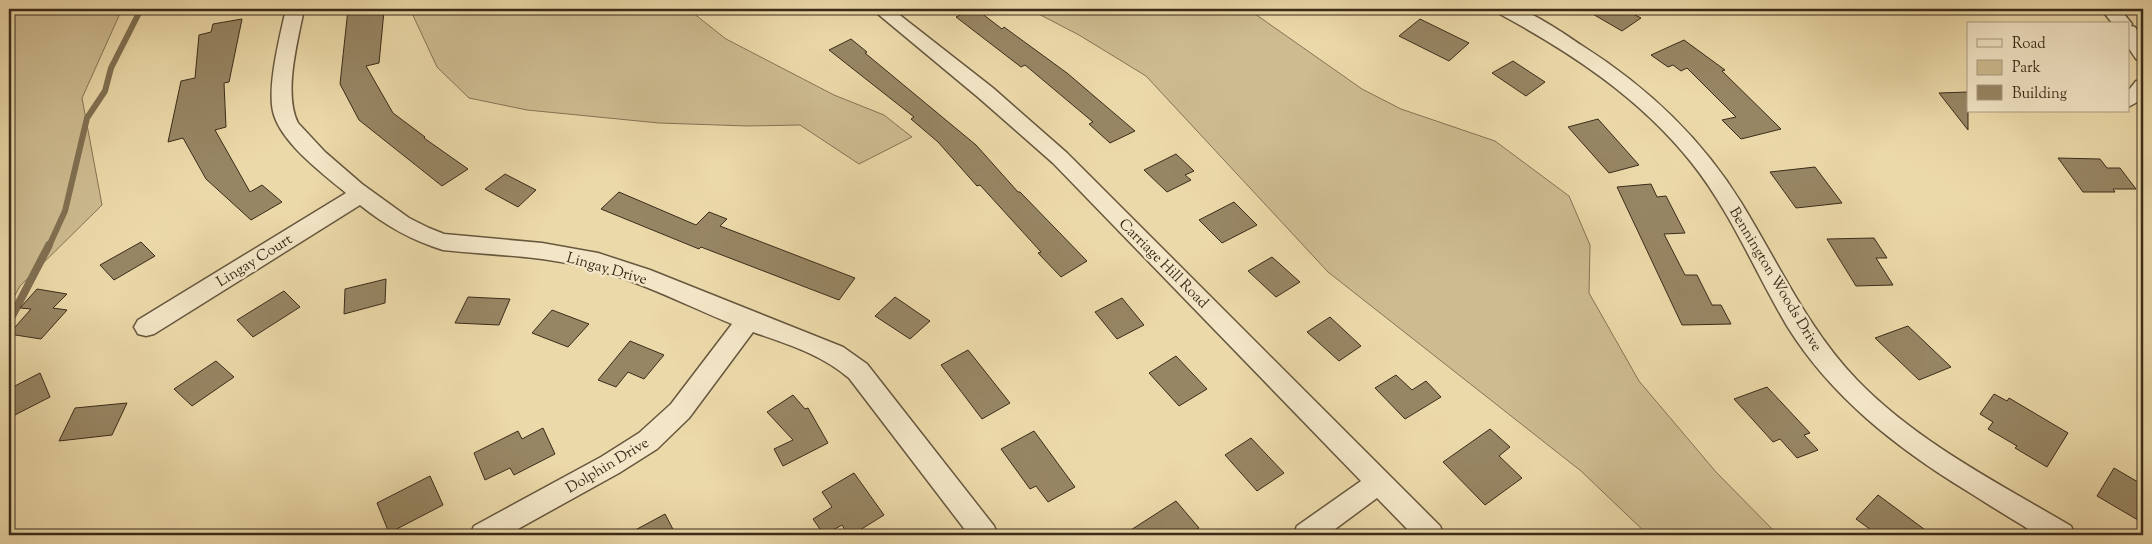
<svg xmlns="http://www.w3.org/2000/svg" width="2152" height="544" font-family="'Sorts Mill Goudy',serif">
<rect width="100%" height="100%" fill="#ecd9a9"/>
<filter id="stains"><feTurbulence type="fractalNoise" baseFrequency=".004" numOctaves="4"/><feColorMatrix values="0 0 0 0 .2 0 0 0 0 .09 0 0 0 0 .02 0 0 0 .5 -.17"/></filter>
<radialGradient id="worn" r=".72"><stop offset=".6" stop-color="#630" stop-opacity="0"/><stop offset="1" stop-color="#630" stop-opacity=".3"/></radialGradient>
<g fill="#cebc91" stroke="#847456">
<path d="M9,9H122L82,98L102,205L20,286L9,306Z"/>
<path d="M410,9H688L726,39L834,95L884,115L912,137L859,164L800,125L748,126L659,123L527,110L469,98L437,67Z"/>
<path d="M1029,9H1248L1362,89L1401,109L1495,141L1569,196L1590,245L1589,293L1639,381L1716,472L1778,535H1648L1581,471L1328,272L1146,76L1079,35Z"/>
</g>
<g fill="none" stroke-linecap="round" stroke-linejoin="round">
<path stroke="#807052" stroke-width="6" d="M49,246L65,211L87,118L105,91L111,68L141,9"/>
<path stroke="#807052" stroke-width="8" d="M9,322L49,245"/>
</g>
<g fill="#978664" stroke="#3a2c1a">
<path d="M348,9H375L374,13L384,11L379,63L366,66L393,113L425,137L424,138L468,169L442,186L359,120L340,84Z"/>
<path d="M973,9H976L1002,29L1004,27L1067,73L1135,131L1110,143L1089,124L1093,122L1025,65L1021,67L956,17Z"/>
<path d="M1584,9H1624L1641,18L1622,31Z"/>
<path d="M242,19L229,82L224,83L226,127L215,130L250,192L262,185L282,202L251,220L206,179L183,138L168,142L181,81L195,78L199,35L211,32L213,24Z"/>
<path d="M1420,19L1469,43L1449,61L1399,36Z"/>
<path d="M851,39L867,52L865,53L976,145L1018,192H1020L1087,261L1061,277L1038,253L1041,252L980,185L977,186L938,142L911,119L914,117L829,50Z"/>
<path d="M1684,40L1725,70L1722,71L1781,129L1741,139L1722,120L1736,117L1687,68L1681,71L1673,65L1668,67L1651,55Z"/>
<path d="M1513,61L1545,82L1526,96L1492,73Z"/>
<path d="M1968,92V130L1939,93Z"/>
<path d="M1598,119L1639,165L1609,173L1568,127Z"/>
<path d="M1176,154L1194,171L1185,175L1191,180L1167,192L1144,170Z"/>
<path d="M2058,158L2100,159L2107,168H2120L2136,189H2113L2115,192H2083Z"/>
<path d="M1815,167L1842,203L1796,208L1770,172Z"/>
<path d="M505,174L536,190L518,207L485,189Z"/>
<path d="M1651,184L1657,197L1666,196L1685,233L1664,234L1685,275H1697L1712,305H1721L1731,324L1682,325L1617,187Z"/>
<path d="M619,192L696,225L709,212L727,219L720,226L855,278L839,300L701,247L699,249L601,209Z"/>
<path d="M1234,202L1257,225L1222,243L1199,220Z"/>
<path d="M1874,238L1887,258H1876L1893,285L1856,286L1827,239Z"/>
<path d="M141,242L155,256L114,280L100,265Z"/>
<path d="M1272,257L1300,282L1276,297L1248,271Z"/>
<path d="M386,279L385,303L344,314L345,289Z"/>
<path d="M37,289L67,294L53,308L67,310L41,339L9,334L31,309L20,308Z"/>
<path d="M284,291L300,307L253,337L237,320Z"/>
<path d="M468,297L510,299L499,325L455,323Z"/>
<path d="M895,297L930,321L910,339L875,316Z"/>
<path d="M1122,298L1144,325L1117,339L1095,312Z"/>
<path d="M552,310L589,324L568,347L532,333Z"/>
<path d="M1330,317L1361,346L1339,361L1307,332Z"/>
<path d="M1908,326L1951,367L1919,380L1875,338Z"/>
<path d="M630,341L664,355L644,379L628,372L616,387L598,380Z"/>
<path d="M968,350L1010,403L982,419L941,365Z"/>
<path d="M1176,356L1207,389L1179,406L1149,373Z"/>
<path d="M216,361L234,377L192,406L174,389Z"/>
<path d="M40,373L50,397L9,418V389Z"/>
<path d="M1396,375L1412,390L1426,381L1441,397L1405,419L1375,388Z"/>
<path d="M1767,387L1810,433L1804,435L1818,450L1797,458L1780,439L1773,442L1734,399Z"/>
<path d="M1994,394L2007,401L2009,398L2068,433L2047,467L2015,448L2017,446L1988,429L1993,422L1980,414Z"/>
<path d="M793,395L805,409L808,408L828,443L783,466L774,449L793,440L767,412Z"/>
<path d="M127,403L112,435L59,441L75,408Z"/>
<path d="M543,428L555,454L514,475L510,468L485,480L474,453L518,431L522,439Z"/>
<path d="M1490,429L1510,447L1499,456L1522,478L1485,505L1443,462Z"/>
<path d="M1034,431L1075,487L1048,502L1036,486L1030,489L1001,449Z"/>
<path d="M1251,438L1284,473L1257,491L1225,455Z"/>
<path d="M2114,468L2143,485V523L2097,496Z"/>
<path d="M854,473L884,515L852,535H848L842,525L824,535L813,519L832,507L822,492Z"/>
<path d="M430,476L443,505L389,533L377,503Z"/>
<path d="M1878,495L1932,535H1878L1856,519Z"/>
<path d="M1176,501L1199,528L1188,535H1123Z"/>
<path d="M665,514L676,535H626Z"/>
</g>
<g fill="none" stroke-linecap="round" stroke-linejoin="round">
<g stroke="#66573e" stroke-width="3">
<g id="minor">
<path d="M286,9H304C298,40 283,94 298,123L325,152L362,184L409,218L429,228L444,234L542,243L598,253L650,270L843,347L867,364L994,526L998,535H969L849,378C821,354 787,344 753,332L689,418L657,449L619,473L507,535H470L474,526L601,457L639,433L671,404L732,324C681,303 630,276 576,265C532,255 487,255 443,250C411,240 386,226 360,205L154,334L146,336L138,334L134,327L138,320L346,193C323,174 283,144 274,115C266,90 280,36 286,9Z"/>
<path d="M872,9H892L993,88L1067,153L1440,526L1444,535H1413L1377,498L1327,535H1293L1297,526L1361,481L1053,163L979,98Z"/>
<path d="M1495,9C1502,9 1512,7 1519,9C1537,15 1565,34 1581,45C1646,86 1701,137 1742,204C1779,264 1807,328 1857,380C1917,442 1998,483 2071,526L2075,535C2065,535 2049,538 2039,535C2033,534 2027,528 2022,525C2003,514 1985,502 1967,491C1897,448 1831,397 1787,326C1755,272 1731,212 1691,162C1639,97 1570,52 1498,13Z"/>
<path d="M2101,9H2120L2132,24L2131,26L2135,27L2143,40V61L2136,59L2128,47V24H2113Z"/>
<path d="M2143,80V99L2128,107V91L2136,81Z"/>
</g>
</g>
<use href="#minor" fill="#f3e6c7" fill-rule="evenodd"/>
</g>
<g text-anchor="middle" stroke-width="5" stroke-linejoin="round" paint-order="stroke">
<g font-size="15" fill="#3a2c1a" stroke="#f3e6c7">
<text transform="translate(254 260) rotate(-32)" y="5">Lingay Court</text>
<text transform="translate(1164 263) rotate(45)" y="5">Carriage Hill Road</text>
<text transform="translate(607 268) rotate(16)" y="5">Lingay Drive</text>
<text transform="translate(1776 279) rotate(59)" y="5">Bennington Woods Drive</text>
<text transform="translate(607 465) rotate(-31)" y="5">Dolphin Drive</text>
</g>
</g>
<rect width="2152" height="544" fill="none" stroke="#ecd9a9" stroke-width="30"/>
<rect x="10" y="10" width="2132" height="524" fill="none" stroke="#3a2c1a" stroke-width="2.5"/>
<rect x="15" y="15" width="2122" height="514" fill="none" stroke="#3a2c1a"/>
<rect x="1967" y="22" width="162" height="90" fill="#f3e6c7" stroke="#a99c82"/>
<rect x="1977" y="39" width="25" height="8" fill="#f3e6c7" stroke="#a99c82"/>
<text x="2012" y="48" font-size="15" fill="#3a2c1a">Road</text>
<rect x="1977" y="60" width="25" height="15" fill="#cebc91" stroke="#a99c82"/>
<text x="2012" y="72" font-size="15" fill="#3a2c1a">Park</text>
<rect x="1977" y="85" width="25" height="15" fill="#978664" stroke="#a99c82"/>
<text x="2012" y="98" font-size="15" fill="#3a2c1a">Building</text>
<rect width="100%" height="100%" filter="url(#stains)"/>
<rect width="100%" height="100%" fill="url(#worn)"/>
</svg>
